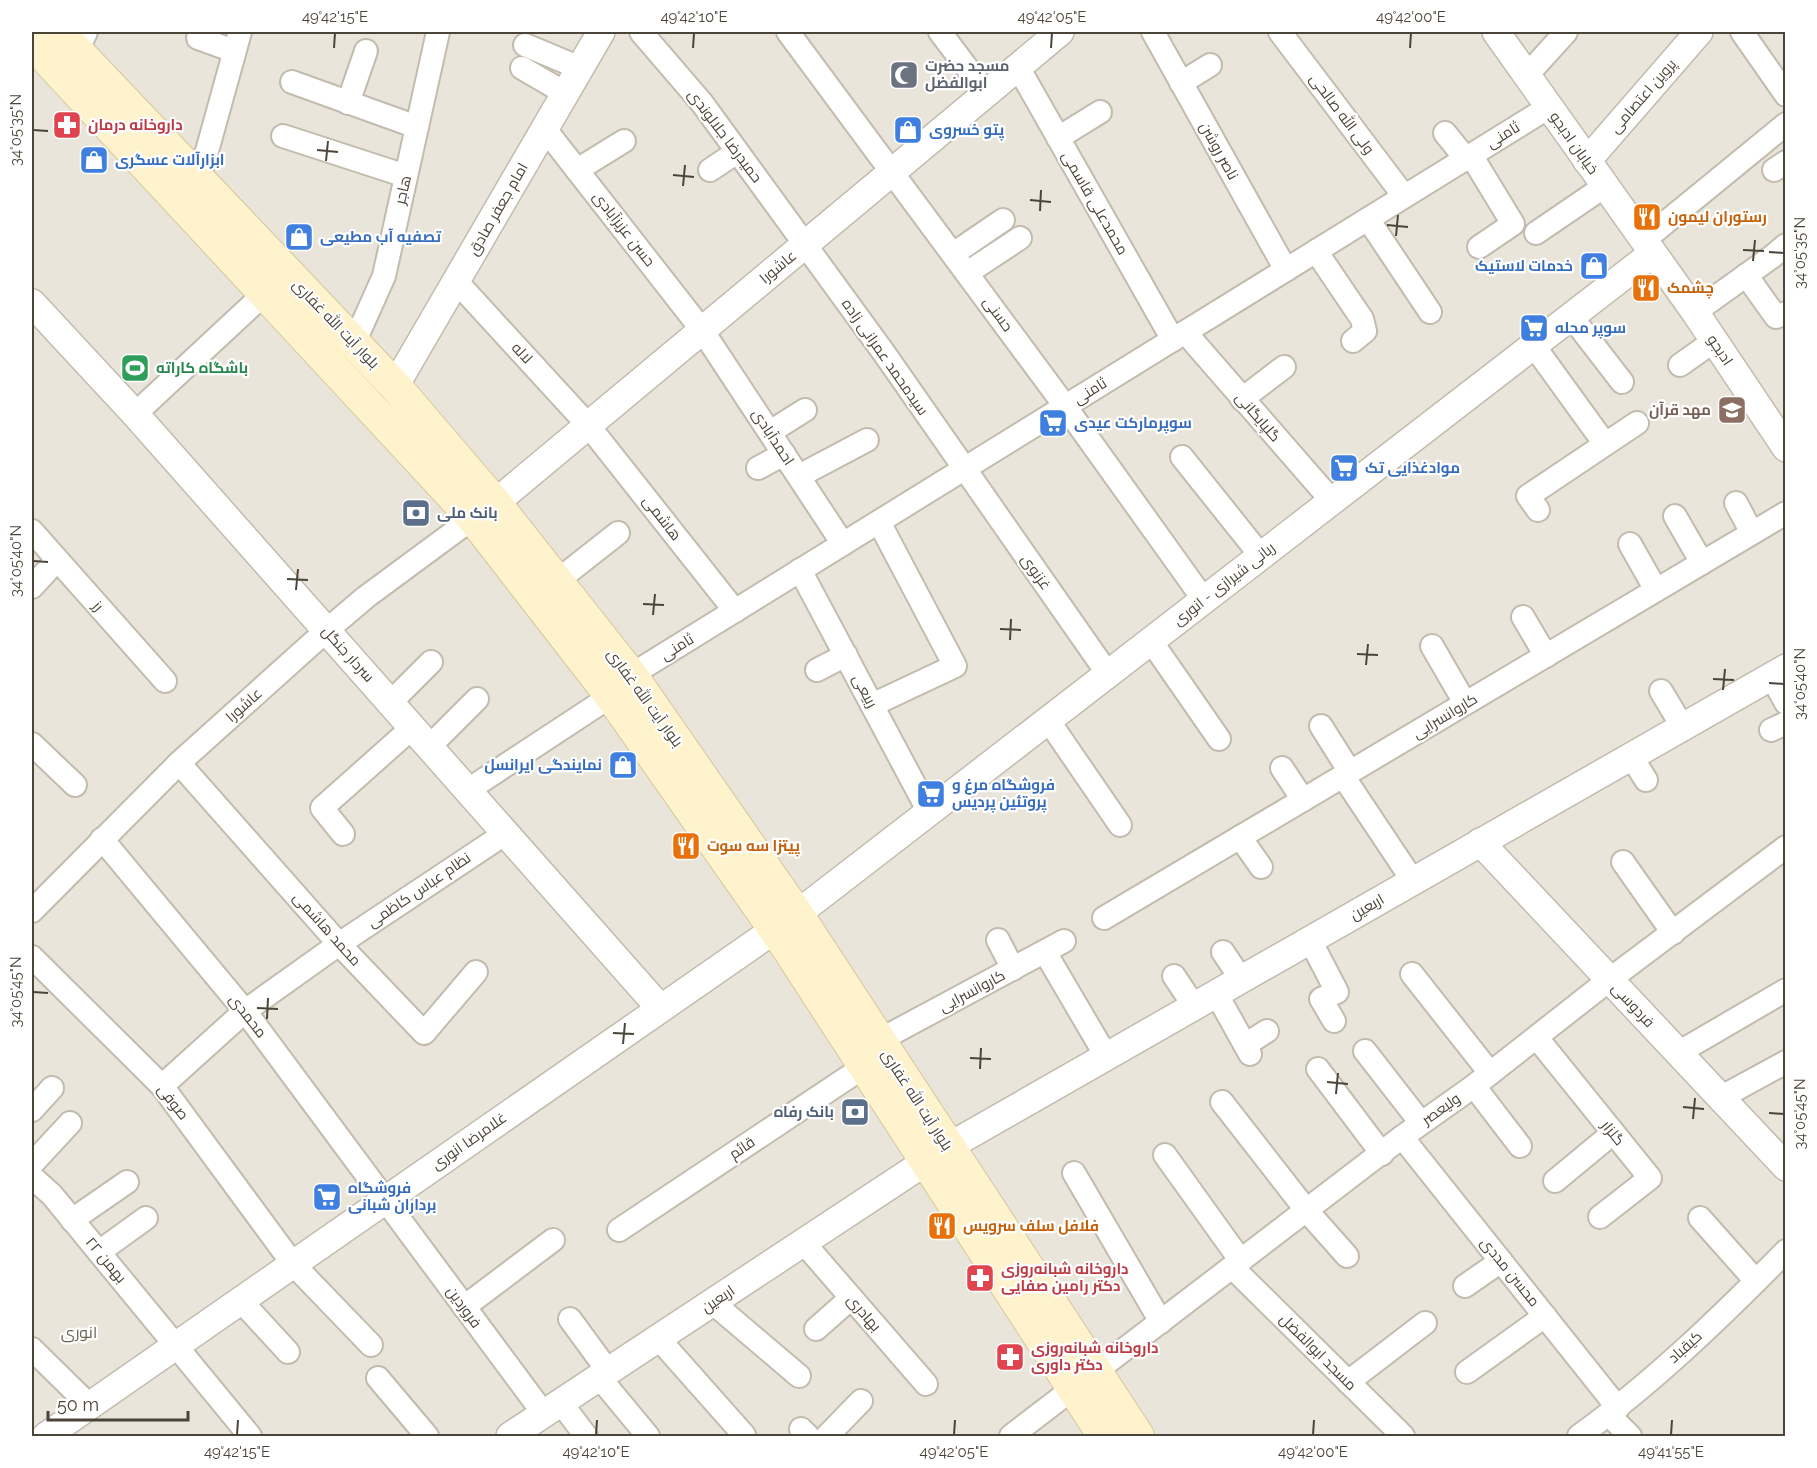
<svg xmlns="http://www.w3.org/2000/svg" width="1817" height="1468" font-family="Raleway,Cairo,sans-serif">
<rect width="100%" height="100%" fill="#f6f3ec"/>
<path fill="#eae5da" d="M49,32H1785V1436H32V66Z"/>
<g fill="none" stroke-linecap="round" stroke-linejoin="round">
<g stroke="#c2bbae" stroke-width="26">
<g id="minor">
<path d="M641,32L702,103L884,353L1108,674"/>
<path d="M788,32L1065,406L1204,600"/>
<path d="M940,32L986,93"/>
<path d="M1153,32L1286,270"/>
<path d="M1280,32L1404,196"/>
<path d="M1742,32L1786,95"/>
<path d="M198,38L234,51"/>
<path d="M525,45L580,68"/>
<path d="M77,51L86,32"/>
<path d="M1018,67L1173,340"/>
<path d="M522,68L565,93"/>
<path d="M1527,75L1566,32"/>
<path d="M292,82L417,127"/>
<path d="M1181,83L1210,65"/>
<path d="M348,103L366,51"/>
<path d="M545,129L702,330L843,544"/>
<path d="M1445,133L1466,159"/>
<path d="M283,136L406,176"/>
<path d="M1058,138L1100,112"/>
<path d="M1471,155L1513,224L1479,247"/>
<path d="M577,170L624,141"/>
<path d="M710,170L737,152"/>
<path d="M1774,170L1786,162"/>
<path d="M199,180L240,32"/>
<path d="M1368,219L1430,312"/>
<path d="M1536,233L1605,186"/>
<path d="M1643,241L1786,124"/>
<path d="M1316,251L1362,319L1365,331L1353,341"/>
<path d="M953,254L1003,220"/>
<path d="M967,273L1020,238"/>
<path d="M1746,275L1776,317L1786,313"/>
<path d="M456,281L588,425L735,611"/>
<path d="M1695,312L1773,256L1786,245"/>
<path d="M1571,316L1622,382"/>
<path d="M1185,332L1332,501"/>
<path d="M354,343L384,276L438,32"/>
<path d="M1534,346L1605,444"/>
<path d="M1680,365L1714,341"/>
<path d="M1242,399L1284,367"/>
<path d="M135,414L264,294"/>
<path d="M770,432L805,410"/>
<path d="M1182,457L1261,556"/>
<path d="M758,468L784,454"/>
<path d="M799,476L867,440"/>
<path d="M1736,503L1752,533"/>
<path d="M1538,510L1528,496L1637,423"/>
<path d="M1675,516L1702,563"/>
<path d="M32,531L165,681"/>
<path d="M1630,544L1656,590"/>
<path d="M800,570L929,812"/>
<path d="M557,581L618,533"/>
<path d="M32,587L57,560"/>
<path d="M1523,617L1546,656"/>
<path d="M1151,641L1219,739"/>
<path d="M1432,646L1465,703"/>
<path d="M817,670L846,655"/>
<path d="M631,675L1549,107"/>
<path d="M1771,676L1786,703"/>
<path d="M1661,691L1682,726"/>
<path d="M391,702L431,662"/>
<path d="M872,705L955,666L879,522"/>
<path d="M1048,720L1120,825"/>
<path d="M1321,726L1350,772"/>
<path d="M1771,730L1786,723"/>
<path d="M32,744L75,785"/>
<path d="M430,746L477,699"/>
<path d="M1631,756L1646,780"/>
<path d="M179,763L339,944L424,1033L476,972"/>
<path d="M1282,768L1303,800"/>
<path d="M1343,776L1413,881"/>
<path d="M468,790L611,696"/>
<path d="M343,834L322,808L413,727"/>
<path d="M1240,837L1261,867"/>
<path d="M102,839L245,1011L544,1414"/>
<path d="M1623,862L1673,933"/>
<path d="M32,911L179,763L327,630L366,597L473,518"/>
<path d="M1104,918L1786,513"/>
<path d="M998,940L1013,969"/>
<path d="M1310,940L1337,992L1321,999L1334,1021"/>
<path d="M1045,952L1106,1056"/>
<path d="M1223,952L1241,979"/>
<path d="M32,957L162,1086L293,1264L371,1345"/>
<path d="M1412,974L1490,1073"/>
<path d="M1174,976L1194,1006"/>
<path d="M1216,993L1250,1054"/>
<path d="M1537,1038L1650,1178L1600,1217"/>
<path d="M878,1041L1064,941"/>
<path d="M1245,1045L1267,1031"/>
<path d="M1365,1051L1421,1123"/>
<path d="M1678,1053L1786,990"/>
<path d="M1318,1069L1382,1154"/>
<path d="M162,1086L245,1011L339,944L506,833"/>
<path d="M1474,1086L1520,1146"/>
<path d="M1720,1098L1786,1062"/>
<path d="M1222,1102L1307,1211L1347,1256"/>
<path d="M32,1110L52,1088"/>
<path d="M1402,1137L1618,1408"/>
<path d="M1165,1155L1241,1261"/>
<path d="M32,1164L70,1123"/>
<path d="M1074,1173L1161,1322"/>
<path d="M32,1177L52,1195L250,1436"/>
<path d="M1555,1181L1613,1133"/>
<path d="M1700,1218L1756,1281"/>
<path d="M72,1220L127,1182"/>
<path d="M619,1230L865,1066"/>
<path d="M803,1242L926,1384"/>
<path d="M99,1252L146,1218"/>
<path d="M1233,1268L1403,1436"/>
<path d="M1465,1286L1501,1261"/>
<path d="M241,1301L288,1352"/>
<path d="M712,1302L799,1376"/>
<path d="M464,1307L553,1240"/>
<path d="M570,1319L608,1371"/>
<path d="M816,1329L851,1298"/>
<path d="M658,1338L744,1435"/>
<path d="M32,1349L90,1406"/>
<path d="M1467,1372L1545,1316"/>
<path d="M599,1377L648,1436"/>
<path d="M378,1378L427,1436"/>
<path d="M1348,1382L1425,1323"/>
<path d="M561,1403L586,1436"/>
<path d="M1609,1415L1630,1436"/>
<path d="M801,1429L808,1436"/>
<path d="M827,1436L861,1401"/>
<path d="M1011,1436L1402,1137L1474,1086L1609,980L1786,847"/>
<path d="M1579,1436C1654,1382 1721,1317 1786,1251"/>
</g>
</g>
<g stroke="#c2bbae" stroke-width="30">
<g id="tertiary">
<path d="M1496,32L1695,312L1786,448"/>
<path d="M1587,161L1699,32"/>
<path d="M32,303L135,414L660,1008"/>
<path d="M395,386L601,32"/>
<path d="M495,503L1060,32"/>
<path d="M1480,842L1786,1167"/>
<path d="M46,1436L797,914L1652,254"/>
<path d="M510,1436L948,1147L1786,668"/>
</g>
</g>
<g stroke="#d6c79b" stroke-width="34">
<g id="secondary">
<path d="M59,32L395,386L495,503L631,675L797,914L1138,1436"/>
<path d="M32,43L473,518L611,696L787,947L1104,1436"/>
</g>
</g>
<use href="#minor" stroke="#fff" stroke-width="22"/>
<use href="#tertiary" stroke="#fff" stroke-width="27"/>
<use href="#secondary" stroke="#fff3cd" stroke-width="32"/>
</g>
<path fill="none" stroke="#4b4439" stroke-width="2" d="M334,48L335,33M693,48L694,33M1051,48L1052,33M1410,48L1411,33M33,130L48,131M317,150L338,152M326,161L328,141M673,175L694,177M683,186L685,165M1030,200L1051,202M1040,211L1041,190M1387,225L1408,227M1396,236L1398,215M1743,250L1764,251M1769,252L1784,253M1753,261L1755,240M33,561L48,562M287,579L308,580M296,590L298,569M643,604L664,605M653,615L655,594M1000,629L1021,630M1010,640L1011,619M1357,654L1378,655M1366,665L1368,644M1713,679L1734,680M1769,683L1784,684M1723,690L1725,669M33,992L48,993M257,1008L278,1009M267,1019L268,998M613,1033L634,1034M623,1044L625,1023M970,1058L991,1059M980,1069L981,1048M1327,1082L1348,1084M1336,1094L1338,1073M1683,1107L1704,1109M1769,1113L1784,1114M1693,1119L1695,1098M237,1435L238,1420M596,1435L597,1420M954,1435L955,1420M1313,1435L1314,1420M1671,1435L1672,1420"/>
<defs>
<g id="mosque-square" transform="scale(1.5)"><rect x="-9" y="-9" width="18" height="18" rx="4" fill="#6b7280" stroke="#fff"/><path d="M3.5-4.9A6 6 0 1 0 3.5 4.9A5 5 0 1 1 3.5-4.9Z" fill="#fff"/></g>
<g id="pharmacy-square" transform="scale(1.5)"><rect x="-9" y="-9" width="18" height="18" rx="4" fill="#e0444e" stroke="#fff"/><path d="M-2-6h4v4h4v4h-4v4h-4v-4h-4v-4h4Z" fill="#fff"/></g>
<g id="shop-square" transform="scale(1.5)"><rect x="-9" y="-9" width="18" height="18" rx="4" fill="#3f7fe0" stroke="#fff"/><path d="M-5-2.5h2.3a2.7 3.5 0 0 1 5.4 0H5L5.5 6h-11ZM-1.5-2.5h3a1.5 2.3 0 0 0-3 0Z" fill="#fff"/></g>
<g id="restaurant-square" transform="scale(1.5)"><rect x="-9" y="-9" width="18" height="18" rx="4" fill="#e8710a" stroke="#fff"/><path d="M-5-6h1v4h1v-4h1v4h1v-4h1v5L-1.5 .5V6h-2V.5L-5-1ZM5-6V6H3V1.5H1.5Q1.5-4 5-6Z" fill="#fff"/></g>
<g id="supermarket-square" transform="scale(1.5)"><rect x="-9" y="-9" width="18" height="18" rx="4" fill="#3f7fe0" stroke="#fff"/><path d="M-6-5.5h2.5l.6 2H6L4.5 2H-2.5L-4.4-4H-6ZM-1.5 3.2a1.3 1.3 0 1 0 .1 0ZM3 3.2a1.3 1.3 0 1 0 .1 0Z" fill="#fff"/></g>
<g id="stadium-square" transform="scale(1.5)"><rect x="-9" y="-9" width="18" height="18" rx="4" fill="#2e9e5b" stroke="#fff"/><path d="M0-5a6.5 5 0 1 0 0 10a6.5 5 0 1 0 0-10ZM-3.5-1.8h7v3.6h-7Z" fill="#fff"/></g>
<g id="school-square" transform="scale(1.5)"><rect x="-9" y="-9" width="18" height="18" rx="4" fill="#8d6e63" stroke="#fff"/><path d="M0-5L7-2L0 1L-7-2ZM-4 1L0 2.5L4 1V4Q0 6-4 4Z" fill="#fff"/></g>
<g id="bank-square" transform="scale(1.5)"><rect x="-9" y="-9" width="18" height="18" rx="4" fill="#5c6f8a" stroke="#fff"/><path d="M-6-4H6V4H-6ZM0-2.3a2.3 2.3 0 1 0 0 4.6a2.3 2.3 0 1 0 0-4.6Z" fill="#fff"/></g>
</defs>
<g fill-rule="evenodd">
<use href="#mosque-square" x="904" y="75"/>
<use href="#pharmacy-square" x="67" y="125"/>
<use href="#shop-square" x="908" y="130"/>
<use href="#shop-square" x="94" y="160"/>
<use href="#restaurant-square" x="1647" y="217"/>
<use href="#shop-square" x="299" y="237"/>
<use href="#shop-square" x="1594" y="266"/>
<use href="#restaurant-square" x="1646" y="288"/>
<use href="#supermarket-square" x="1534" y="328"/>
<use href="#stadium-square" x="135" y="368"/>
<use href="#school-square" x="1732" y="410"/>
<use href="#supermarket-square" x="1053" y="423"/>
<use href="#supermarket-square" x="1344" y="468"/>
<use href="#bank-square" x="416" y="513"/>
<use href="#shop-square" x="623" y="765"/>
<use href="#supermarket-square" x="931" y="794"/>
<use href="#restaurant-square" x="686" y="846"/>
<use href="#bank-square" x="855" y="1112"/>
<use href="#supermarket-square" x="327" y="1197"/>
<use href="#restaurant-square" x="942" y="1226"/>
<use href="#pharmacy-square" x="980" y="1278"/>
<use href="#pharmacy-square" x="1010" y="1357"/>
</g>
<g text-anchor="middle" stroke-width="4.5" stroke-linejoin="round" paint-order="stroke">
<g font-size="15" font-weight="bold" fill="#5b616d" stroke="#fff" text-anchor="start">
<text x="925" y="71">مسجد حضرت<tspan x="925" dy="17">ابوالفضل</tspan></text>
</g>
<g font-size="15" fill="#4b4439" stroke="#fff">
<text transform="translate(1643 96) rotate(-49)" y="5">پروین اعتصامی</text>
<text transform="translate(1342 114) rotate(53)" y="5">ولی الله صالحی</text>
<text transform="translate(1503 135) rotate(-32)" y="5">ثامنی</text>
<text transform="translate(725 136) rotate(53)" y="5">حمیدرضا جلالوندی</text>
<text transform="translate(1574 143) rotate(55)" y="5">خیابان ادبجو</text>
<text transform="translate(1219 151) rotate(61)" y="5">ناصر روشن</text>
<text transform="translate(403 190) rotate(-77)" y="5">هاجر</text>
<text transform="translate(1095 203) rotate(60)" y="5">محمدعلی قاسمی</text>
<text transform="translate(498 209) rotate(-60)" y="5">امام جعفر صادق</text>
<text transform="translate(624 229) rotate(52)" y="5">حسن عزیزآبادی</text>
<text transform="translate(778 267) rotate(-40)" y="5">عاشورا</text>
<text transform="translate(998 314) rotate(54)" y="5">حسنی</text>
<text transform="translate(336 324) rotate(46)" y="5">بلوار آیت الله غفاری</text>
<text transform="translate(1720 350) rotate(56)" y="5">ادبجو</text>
<text transform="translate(522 353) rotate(47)" y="5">لاله</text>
<text transform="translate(885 357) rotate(55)" y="5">سیدمحمد عمرانی زاده</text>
<text transform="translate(1090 391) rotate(-32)" y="5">ثامنی</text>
<text transform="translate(1258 417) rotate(49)" y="5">گلپایگانی</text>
<text transform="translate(773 437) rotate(57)" y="5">احمدآبادی</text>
<text transform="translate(662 518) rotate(52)" y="5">هاشمی</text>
<text transform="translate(1036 572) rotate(55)" y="5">غزنوی</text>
<text transform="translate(1224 584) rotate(-38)" y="5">ربانی شیرازی - انوری</text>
<text transform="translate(98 606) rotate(48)" y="5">رز</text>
<text transform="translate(677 647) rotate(-32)" y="5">ثامنی</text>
<text transform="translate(348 654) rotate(48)" y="5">سردار جنگل</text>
<text transform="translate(865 691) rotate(62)" y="5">ربیعی</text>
<text transform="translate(645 698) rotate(54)" y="5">بلوار آیت الله غفاری</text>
<text transform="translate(244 705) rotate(-42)" y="5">عاشورا</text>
<text transform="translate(1445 716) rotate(-31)" y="5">کاروانسرایی</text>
<text transform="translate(419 890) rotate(-34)" y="5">نظام عباس کاظمی</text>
<text transform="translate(1367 907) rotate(-30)" y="5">اربعین</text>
<text transform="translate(327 929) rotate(48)" y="5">محمد هاشمی</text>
<text transform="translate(972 991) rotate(-28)" y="5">کاروانسرایی</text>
<text transform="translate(1633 1005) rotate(47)" y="5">فردوسی</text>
<text transform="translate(248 1016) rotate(52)" y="5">محمدی</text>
<text transform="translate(917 1100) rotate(57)" y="5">بلوار آیت الله غفاری</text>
<text transform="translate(173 1102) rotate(52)" y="5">صوفی</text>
<text transform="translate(1441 1109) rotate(-35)" y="5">ولیعصر</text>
<text transform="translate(1613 1133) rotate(51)" y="5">گلزار</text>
<text transform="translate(469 1141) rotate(-35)" y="5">غلامرضا انوری</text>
<text transform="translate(742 1148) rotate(-34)" y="5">قائم</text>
<text transform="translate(106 1260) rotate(50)" y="5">۲۲ بهمن</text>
<text transform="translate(1510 1272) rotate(51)" y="5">محسن مددی</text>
<text transform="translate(718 1299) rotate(-34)" y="5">اربعین</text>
<text transform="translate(464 1307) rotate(54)" y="5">فروردین</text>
<text transform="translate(864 1313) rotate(49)" y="5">بهادری</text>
<text transform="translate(1685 1347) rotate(-42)" y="5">کیقباد</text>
<text transform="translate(1318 1352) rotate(45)" y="5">مسجد ابوالفضل</text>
</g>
<g font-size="15" font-weight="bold" fill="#be3a42" stroke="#fff" text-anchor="start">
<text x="88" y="130">داروخانه درمان</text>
<text x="1001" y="1274">داروخانه شبانه‌روزی<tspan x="1001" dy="17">دکتر رامین صفایی</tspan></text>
<text x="1031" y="1353">داروخانه شبانه‌روزی<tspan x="1031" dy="17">دکتر داوری</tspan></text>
</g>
<g font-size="15" font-weight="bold" fill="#366cbe" stroke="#fff" text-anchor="start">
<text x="929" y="135">پتو خسروی</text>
<text x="115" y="165">ابزارآلات عسگری</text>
<text x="320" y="242">تصفیه آب مطیعی</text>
<text x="1573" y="271" text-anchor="end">خدمات لاستیک</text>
<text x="1555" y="333">سوپر محله</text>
<text x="1074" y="428">سوپرمارکت عیدی</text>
<text x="1365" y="473">موادغذایی تک</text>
<text x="602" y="770" text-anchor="end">نمایندگی ایرانسل</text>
<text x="952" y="790">فروشگاه مرغ و<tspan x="952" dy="17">پروتئین پردیس</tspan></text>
<text x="348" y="1193">فروشگاه<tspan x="348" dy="17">برداران شبانی</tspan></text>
</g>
<g font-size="15" font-weight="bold" fill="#c56008" stroke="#fff" text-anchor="start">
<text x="1668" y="222">رستوران لیمون</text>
<text x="1667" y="293">چشمک</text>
<text x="707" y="851">پیتزا سه سوت</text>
<text x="963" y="1231">فلافل سلف سرویس</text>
</g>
<g font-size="15" font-weight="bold" fill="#27864d" stroke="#fff" text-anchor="start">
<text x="156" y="373">باشگاه کاراته</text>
</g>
<g font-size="15" font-weight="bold" fill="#785e54" stroke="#fff" text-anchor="end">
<text x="1711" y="415">مهد قرآن</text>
</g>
<g font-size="15" font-weight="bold" fill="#4e5e75" stroke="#fff" text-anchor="start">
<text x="437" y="518">بانک ملی</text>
<text x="834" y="1117" text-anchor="end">بانک رفاه</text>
</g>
<g font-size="16" fill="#6e6250" stroke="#fff">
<text x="79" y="1338">انوری</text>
</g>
</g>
<rect width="1817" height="1468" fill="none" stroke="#ffffff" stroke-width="66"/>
<path d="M48 1411v9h140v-9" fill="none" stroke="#4b4439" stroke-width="3"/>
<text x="57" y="1411" font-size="18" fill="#4b4439" stroke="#ffffff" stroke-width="4.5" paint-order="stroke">50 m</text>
<rect x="33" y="33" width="1751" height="1402" fill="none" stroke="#4b4439" stroke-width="2"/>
<g font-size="15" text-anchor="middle" fill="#4b4439">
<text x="335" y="22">49°42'15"E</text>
<text x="694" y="22">49°42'10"E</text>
<text x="1052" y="22">49°42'05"E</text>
<text x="1411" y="22">49°42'00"E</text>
<text transform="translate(16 130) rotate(-90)" y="5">34°05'35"N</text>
<text transform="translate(1800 253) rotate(-90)" y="5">34°05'35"N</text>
<text transform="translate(16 561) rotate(-90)" y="5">34°05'40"N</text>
<text transform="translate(1800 684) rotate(-90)" y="5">34°05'40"N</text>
<text transform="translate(16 992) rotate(-90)" y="5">34°05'45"N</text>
<text transform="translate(1800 1114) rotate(-90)" y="5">34°05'45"N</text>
<text x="237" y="1457">49°42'15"E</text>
<text x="596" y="1457">49°42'10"E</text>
<text x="954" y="1457">49°42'05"E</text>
<text x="1313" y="1457">49°42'00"E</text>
<text x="1671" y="1457">49°41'55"E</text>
</g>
</svg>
